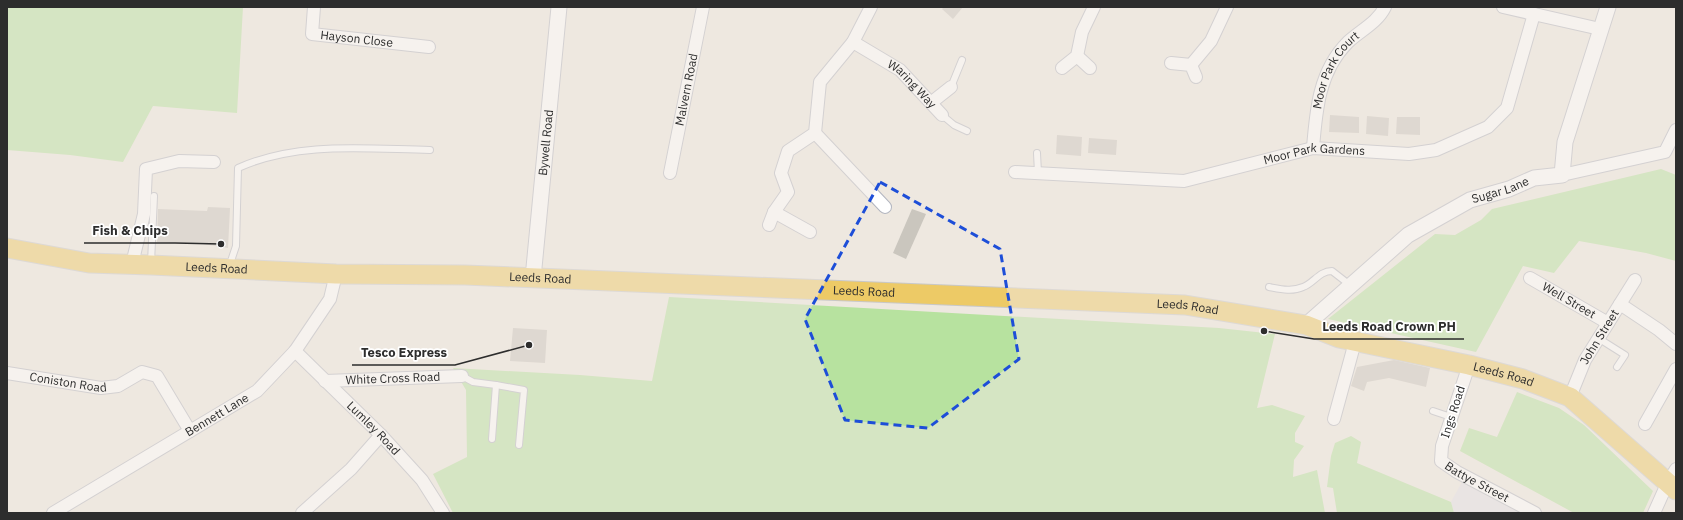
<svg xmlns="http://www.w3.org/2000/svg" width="1683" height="520" font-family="'IBM Plex Sans',sans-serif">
<rect width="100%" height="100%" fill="#eee8e0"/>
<path fill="#e2e0e7" d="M1462,482L1521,513H1454L1451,502Z"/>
<g fill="#b7e29f">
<path d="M7,7H243L237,113L153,106L123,162L70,155L7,150Z"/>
<path d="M1661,169L1676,175V261L1646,253L1579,241L1554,273L1523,266L1476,352L1328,319L1435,234L1455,235L1481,220L1492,209Z"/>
<path d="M669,297L1219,328L1275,334L1257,408L1272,405L1305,416L1295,433V442L1304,446L1294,460L1293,477L1317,470L1325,513H453L433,474L467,457L466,390L453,368L580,375L652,381Z"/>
<path d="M1517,392L1559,408L1584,425L1653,491L1643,513H1574L1460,451L1469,428L1497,437Z"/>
<path d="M1351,436L1361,442L1357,463L1451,502L1454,513H1337L1333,488L1327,487L1331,456L1335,443Z"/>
</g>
<g fill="#cac6be">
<path d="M944,7H963L953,19L942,9Z"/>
<path d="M1330,115L1359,117V133L1329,132Z"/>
<path d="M1367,116L1389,118L1388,136L1366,134Z"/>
<path d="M1397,117H1420V135L1396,134Z"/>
<path d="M1057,135L1082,137L1081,156L1056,154Z"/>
<path d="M1089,138L1117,140L1116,155L1088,153Z"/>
<path d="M208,207L230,208L228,248L203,244L157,242L158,209L207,211Z"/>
<path d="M912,209L926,214L906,259L893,253Z"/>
<path d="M513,328L547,330L545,363L510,361Z"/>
<path d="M1394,360L1430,368L1426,387L1389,378L1367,382L1364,391L1351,386L1357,367Z"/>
</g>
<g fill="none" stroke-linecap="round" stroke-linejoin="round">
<g stroke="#b3b6c0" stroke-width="8">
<g id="service">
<path d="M951,87L962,60"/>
<path d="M942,115L954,125L967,131"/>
<path d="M1037,153L1038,173"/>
<path d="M151,263L154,196"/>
<path d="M229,267L236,246L238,168C298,141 365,149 430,150"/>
<path d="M1269,287C1280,289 1292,292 1303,287C1314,283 1319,271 1332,271L1350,285"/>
<path d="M1598,338L1625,355L1617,367"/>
<path d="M462,376L473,382L496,385L492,439"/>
<path d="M496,385L524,390L519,445"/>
<path d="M1433,411L1451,417"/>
</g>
</g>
<g stroke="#b3b6c0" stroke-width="14">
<g id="minor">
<path id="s1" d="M314,7L312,34L429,47"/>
<path d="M1503,7L1600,29"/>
<path id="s2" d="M853,42L900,70L942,115"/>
<path d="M1077,56L1090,68"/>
<path d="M1171,63L1191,65L1196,77"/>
<path d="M1191,65L1211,41L1227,7"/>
<path d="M1062,68L1077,56L1082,32L1094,7"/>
<path d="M932,102L951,87"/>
<path d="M815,133L885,207"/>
<path id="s3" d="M1313,148C1316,110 1319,71 1348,42C1361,30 1377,23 1385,7"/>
<path id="s4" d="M1015,172L1184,181L1313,148L1409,154L1436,150L1488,127L1507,108L1534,14"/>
<path id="s5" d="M670,173L703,7"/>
<path d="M1562,175L1665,152L1676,130"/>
<path d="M774,212L810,232"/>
<path d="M769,225L774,212L788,192L781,173L788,151L815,133L820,82L853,42L871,7"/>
<path d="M132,264L144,214L146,169L179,161L214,162"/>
<path id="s6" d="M1530,278L1608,323"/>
<path d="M1620,304L1659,330L1676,344"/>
<path id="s7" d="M295,351L381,435L422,480L443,513"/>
<path id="s8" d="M1469,365L1442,446L1441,461L1457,472L1535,513"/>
<path id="s9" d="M7,373L101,388L118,386L142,372L157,376L190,431"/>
<path id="s10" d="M325,381L462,376"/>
<path id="s11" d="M1570,397L1585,360L1635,280"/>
<path d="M1334,419L1355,342"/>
<path d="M1645,424L1676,369"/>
<path id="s12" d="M53,513L257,391L295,351L330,299L336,274"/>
<path d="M302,513L351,469L381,435"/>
<path d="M1654,513L1667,484L1676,469"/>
</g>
</g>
<g stroke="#b3b6c0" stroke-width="17">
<g id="tertiary">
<path id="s13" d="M533,278L559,7"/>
<path id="s14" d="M1306,325L1408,235L1470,200L1509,189L1534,178L1562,175L1565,142L1608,7"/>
</g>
</g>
<g stroke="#c8c8c8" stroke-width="21">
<g id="primary">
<path id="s15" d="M7,248L89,263L151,265L336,274L465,275L1185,305L1306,325L1339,338L1469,365L1523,379L1570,397L1676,490"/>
</g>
</g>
<use href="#service" stroke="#fff" stroke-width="6"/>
<use href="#minor" stroke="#fff" stroke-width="12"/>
<use href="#tertiary" stroke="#fff" stroke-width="15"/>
<use href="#primary" stroke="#edca66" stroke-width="19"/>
</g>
<path d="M0 0H1683V520H0ZM880,182L1000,249L1019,359L928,428L845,420L805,319Z" fill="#eee8e0" fill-opacity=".55" fill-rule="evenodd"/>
<path fill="none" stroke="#1d4ed8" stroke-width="3" stroke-dasharray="8 5" stroke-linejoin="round" d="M880,182L1000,249L1019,359L928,428L845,420L805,319Z"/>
<g text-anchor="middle" stroke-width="3.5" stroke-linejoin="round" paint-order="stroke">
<g font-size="12" fill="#2d2d2d" stroke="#fff">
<text dy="4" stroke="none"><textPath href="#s1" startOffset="72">Hayson Close</textPath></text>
<text dy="4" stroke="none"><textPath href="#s3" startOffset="83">Moor Park Court</textPath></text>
<text dy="4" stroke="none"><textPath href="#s2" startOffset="73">Waring Way</textPath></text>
<text dy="4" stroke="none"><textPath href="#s5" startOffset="85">Malvern Road</textPath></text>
<text dy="4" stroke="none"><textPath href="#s13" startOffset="136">Bywell Road</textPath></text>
<text dy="4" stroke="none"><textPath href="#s4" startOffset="303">Moor Park Gardens</textPath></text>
<text dy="4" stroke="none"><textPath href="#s14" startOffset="239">Sugar Lane</textPath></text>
<text dy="4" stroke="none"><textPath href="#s15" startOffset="211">Leeds Road</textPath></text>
<text dy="4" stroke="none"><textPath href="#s15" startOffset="535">Leeds Road</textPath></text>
<text dy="4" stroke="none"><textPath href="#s15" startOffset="859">Leeds Road</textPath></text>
<text dy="4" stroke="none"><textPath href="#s6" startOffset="45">Well Street</textPath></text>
<text dy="4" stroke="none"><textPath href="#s15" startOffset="1183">Leeds Road</textPath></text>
<text dy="4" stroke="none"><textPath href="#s11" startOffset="67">John Street</textPath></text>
<text dy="4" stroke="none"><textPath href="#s15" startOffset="1507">Leeds Road</textPath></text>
<text dy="4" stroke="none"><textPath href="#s10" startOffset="68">White Cross Road</textPath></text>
<text dy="4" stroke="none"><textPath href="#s9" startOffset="62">Coniston Road</textPath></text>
<text transform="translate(1453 412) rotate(-72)" y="4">Ings Road</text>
<text dy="4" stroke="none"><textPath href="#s12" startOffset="191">Bennett Lane</textPath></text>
<text dy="4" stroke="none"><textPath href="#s7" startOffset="110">Lumley Road</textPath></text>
<text dy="4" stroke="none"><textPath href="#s8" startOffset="142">Battye Street</textPath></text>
</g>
</g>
<path fill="none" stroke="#2d2d2d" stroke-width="1.5" d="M221 244L175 243H84M1264 331L1314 339H1464M529 345L455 365H352"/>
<g fill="#2d2d2d" stroke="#fff" stroke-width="1.5">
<circle cx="221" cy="244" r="4"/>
<circle cx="1264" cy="331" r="4"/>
<circle cx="529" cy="345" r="4"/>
</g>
<g font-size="13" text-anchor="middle" font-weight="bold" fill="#2d2d2d" stroke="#fff" stroke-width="3.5" stroke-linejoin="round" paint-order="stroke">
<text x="130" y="235">Fish &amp; Chips</text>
<text x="1389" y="331">Leeds Road Crown PH</text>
<text x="404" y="357">Tesco Express</text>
</g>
<rect width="1683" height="520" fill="none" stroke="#2d2d2d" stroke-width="16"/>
</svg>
